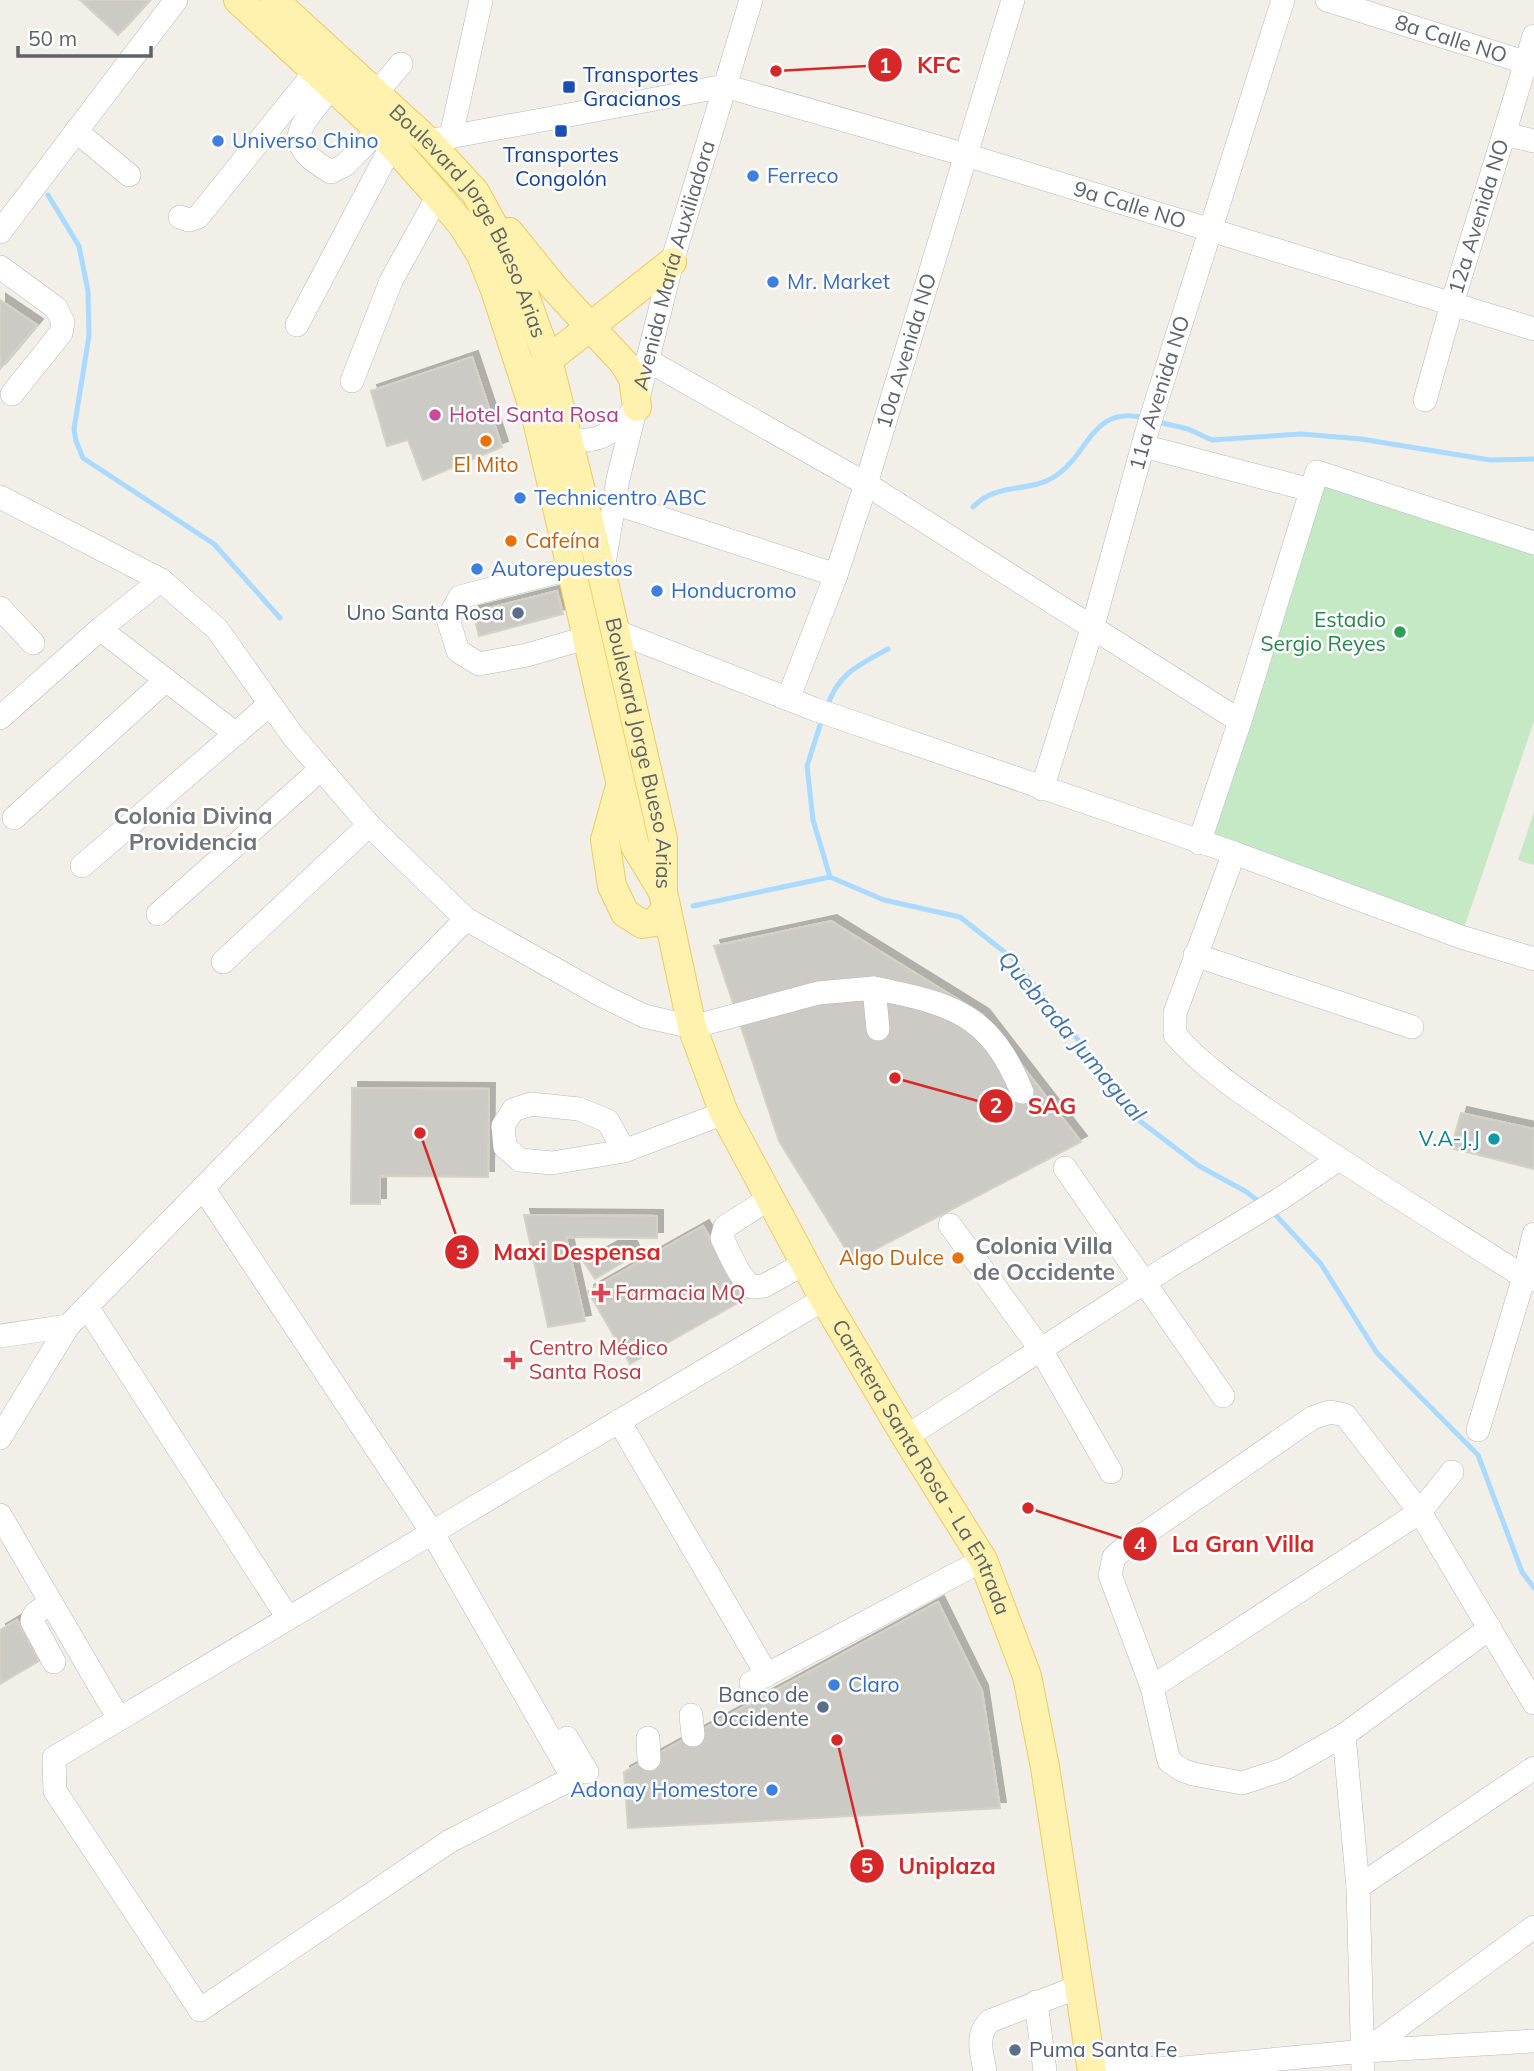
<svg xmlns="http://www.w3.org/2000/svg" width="1534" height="2071" font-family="Mulish,sans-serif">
<defs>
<filter id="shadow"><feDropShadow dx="6" dy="-6" stdDeviation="0" flood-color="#0004"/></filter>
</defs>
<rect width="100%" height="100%" fill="#f1efe8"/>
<g fill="#c5e8c5">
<path d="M1317,472L1534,543V721L1461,937L1199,843Z"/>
<path d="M1534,812V865L1518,860Z"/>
</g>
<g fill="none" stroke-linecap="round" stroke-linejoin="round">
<g stroke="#aadaff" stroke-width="5">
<path d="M48,195L79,246L88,291L89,336L74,429L76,441L83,458L214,544L280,618"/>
<path d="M1158,422L1188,429L1212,440L1301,434L1361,439L1490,460L1534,459"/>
<path d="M973,507C998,481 1030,494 1057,475C1090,452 1092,405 1145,418"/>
<path d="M827,707C838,673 859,665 888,649"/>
<path d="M822,719L807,766L813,820L830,877"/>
<path d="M693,906L830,877L884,900L960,917L1012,958L1070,1029L1132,1115L1199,1166L1245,1191L1261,1203"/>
<path d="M1272,1211L1321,1264L1377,1353L1478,1455L1522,1572L1534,1588"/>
</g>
</g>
<g fill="#cccac5" stroke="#d6d1c6" stroke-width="2" filter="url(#shadow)">
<path d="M80,0H150L118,35Z"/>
<path d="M0,300L37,325L0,369Z"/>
<path d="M472,357L502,447L423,480L408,440L387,446L371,391Z"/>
<path d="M557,591L563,614L479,636L473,612Z"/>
<path d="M831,921L983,1015L1081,1142L853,1261L779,1141L714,946Z"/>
<path d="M352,1088L489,1089L488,1177L380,1176V1204H351Z"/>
<path d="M1461,1113L1534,1129V1169L1451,1148Z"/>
<path d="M524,1215L657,1216V1238L566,1237L585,1321L548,1327Z"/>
<path d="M703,1226L745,1299L630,1364L588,1291Z"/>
<path d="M612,1247H631L635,1255L595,1279L584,1262Z"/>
<path d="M938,1602L982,1691L1000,1808L628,1828L624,1772Z"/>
<path d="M17,1620L39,1661L0,1684V1630Z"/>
</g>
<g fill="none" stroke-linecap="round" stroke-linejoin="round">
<g stroke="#b5b8bc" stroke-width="24">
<g id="minor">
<path id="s1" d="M1327,0L1534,65"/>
<path d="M331,87C302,126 277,141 331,172L345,165L379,130"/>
<path d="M376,93L401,64"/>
<path d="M76,131L129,175"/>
<path d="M1505,134L1534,141"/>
<path d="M451,136L481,0"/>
<path id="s2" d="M428,141L725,86L966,155L1534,329"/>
<path d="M180,217L189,220L198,217L315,72"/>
<path d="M0,232L176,0"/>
<path d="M0,267L56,308L63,322L61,333L12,394"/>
<path d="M297,325L392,145"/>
<path d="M647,360L866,484L1240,721"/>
<path d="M352,381L391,281L438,196"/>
<path id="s3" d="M1425,400L1452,304L1534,36"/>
<path d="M553,432C589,450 611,437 635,409"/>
<path d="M1143,446L1311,490"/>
<path d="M0,497L161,580L217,629L293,736L369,825L466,919L601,995L644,1016L692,1027L818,993L874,988L878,1029"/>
<path d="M614,503L836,575"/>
<path d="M573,568L460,597L448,619L458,651L479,664L527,655L589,637"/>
<path id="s4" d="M603,570L618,479L672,262L751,0"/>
<path d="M0,608L33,643"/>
<path d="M100,629L236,734"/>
<path d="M615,631L814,709L1234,853L1461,937L1534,959"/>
<path id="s5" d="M788,699L836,575L866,484L1013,0"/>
<path d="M0,718L100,629L161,580"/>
<path id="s6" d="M1042,789L1092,629L1147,431L1283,0"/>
<path d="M14,818L166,680"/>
<path d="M1199,843L1240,721L1317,472L1534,543"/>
<path d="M1234,853L1175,1013V1035C1206,1071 1257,1103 1296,1130C1371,1181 1448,1228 1524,1277L1534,1280"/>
<path d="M82,866L270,704"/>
<path d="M158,914L321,769"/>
<path d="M1195,955L1412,1027"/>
<path d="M223,962L369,825"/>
<path d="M874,988C952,1004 990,1013 1022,1092"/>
<path d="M624,1151L608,1121L579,1109L531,1104L513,1110L503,1126L505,1147L520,1160L552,1163L624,1151L724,1113"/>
<path d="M1065,1168L1223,1396"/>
<path d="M203,1188L432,1532L573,1778L450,1841L200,2010L55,1791L54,1758C311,1605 567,1452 824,1299"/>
<path d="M770,1198L725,1227L722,1238C730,1254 738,1276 752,1287L764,1286L805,1263"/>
<path d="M950,1225L1041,1350L1111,1472"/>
<path d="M87,1307L288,1618"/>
<path d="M0,1336L68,1326"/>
<path d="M619,1421L767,1675"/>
<path d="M1478,1430L1524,1277L1534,1234"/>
<path d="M906,1437L1168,1267L1280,1199L1339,1159"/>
<path d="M0,1438L68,1326L466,919"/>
<path d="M0,1515L119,1719"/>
<path d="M52,1604C44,1608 33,1611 32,1621L54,1662"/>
<path d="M751,1683L983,1560"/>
<path d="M1152,1687L1420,1512L1452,1472"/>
<path d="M691,1715L693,1735"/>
<path d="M1344,1735L1282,1770L1242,1783L1193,1774L1182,1770L1169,1761L1152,1687L1110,1575L1114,1557L1127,1546L1312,1418L1330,1412L1345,1415L1420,1512L1534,1703"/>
<path d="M567,1738L587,1772"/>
<path d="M648,1738L649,1759"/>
<path d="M1358,1887L1534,1768"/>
<path d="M1036,2002L1045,2071"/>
<path d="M1365,2051L1534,1927"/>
<path d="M1092,2069L1183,2068L1365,2051L1534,2041"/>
<path d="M985,2071C982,2054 975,2034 990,2021L1078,1987"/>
<path d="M1363,2071L1358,1887L1344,1735L1490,1628"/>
</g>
</g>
<g stroke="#f2c960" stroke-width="30">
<g id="major">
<path d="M238,0L379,130L438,196L463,226L481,255L495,290L536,416L635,846L663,892"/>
<path id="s7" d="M274,0L428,141L475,192L503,243L521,285L548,360L602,574L663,839V892L692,1027L724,1113L824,1299L906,1437L983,1560L1027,1676L1045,1767L1092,2071"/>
<path d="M509,232L556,290L623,362L633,378L637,407"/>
<path d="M537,371L548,360L672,262"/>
<path d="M620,786L605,840L612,886L625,913L642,924L655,922L666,909"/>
</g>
</g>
<use href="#minor" stroke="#fff" stroke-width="23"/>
<use href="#major" stroke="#fff2af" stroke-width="28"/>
</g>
<g fill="#1a4fb4" stroke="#fff" stroke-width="2.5">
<rect x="562" y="80" width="14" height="14" rx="3.5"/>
<rect x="554" y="124" width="14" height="14" rx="3.5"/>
</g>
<g fill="#3f7fe0" stroke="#fff" stroke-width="2.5">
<circle cx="218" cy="141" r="7"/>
<circle cx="753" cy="176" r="7"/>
<circle cx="773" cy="282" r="7"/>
<circle cx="520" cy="498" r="7"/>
<circle cx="477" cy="569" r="7"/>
<circle cx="657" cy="591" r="7"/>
<circle cx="834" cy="1685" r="7"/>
<circle cx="772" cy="1790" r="7"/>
</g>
<circle fill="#d1479c" stroke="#fff" stroke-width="2.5" cx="435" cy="415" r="7"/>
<g fill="#e8710a" stroke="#fff" stroke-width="2.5">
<circle cx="486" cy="441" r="7"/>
<circle cx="511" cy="541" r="7"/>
<circle cx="958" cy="1258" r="7"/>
</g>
<g fill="#5c6f8a" stroke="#fff" stroke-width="2.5">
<circle cx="518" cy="613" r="7"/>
<circle cx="823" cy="1707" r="7"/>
<circle cx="1015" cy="2050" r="7"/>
</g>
<circle fill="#2e9e5b" stroke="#fff" stroke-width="2.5" cx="1400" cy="632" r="7"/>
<circle fill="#0f9aa8" stroke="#fff" stroke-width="2.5" cx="1494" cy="1139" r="7"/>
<g fill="#e0444e" stroke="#fff" stroke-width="2.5">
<path d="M597.5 1282.5h7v7h7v7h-7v7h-7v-7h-7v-7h7z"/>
<path d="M509.5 1349.5h7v7h7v7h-7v7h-7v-7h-7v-7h7z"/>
</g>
<g text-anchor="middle" stroke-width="5" stroke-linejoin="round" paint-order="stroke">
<g font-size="21" fill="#5f6368" stroke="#fff">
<text dy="7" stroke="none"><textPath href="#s1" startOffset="130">8a Calle NO</textPath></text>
<text dy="7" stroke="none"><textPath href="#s2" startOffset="724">9a Calle NO</textPath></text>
<text dy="7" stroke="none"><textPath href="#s3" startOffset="191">12a Avenida NO</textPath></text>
<text dy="7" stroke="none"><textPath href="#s7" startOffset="299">Boulevard Jorge Bueso Arias</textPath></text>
<text dy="7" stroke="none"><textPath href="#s4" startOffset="313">Avenida María Auxiliadora</textPath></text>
<text dy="7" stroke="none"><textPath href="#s5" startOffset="368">10a Avenida NO</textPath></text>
<text dy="7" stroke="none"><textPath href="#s6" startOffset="413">11a Avenida NO</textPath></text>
<text dy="7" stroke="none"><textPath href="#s7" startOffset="866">Boulevard Jorge Bueso Arias</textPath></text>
<text dy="7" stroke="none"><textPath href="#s7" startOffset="1643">Carretera Santa Rosa - La Entrada</textPath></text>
</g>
<g font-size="21" fill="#164399" stroke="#fff" text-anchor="start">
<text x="583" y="82">Transportes<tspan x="583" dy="24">Gracianos</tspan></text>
<text x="561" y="162" text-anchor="middle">Transportes<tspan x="561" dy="24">Congolón</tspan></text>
</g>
<g font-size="21" fill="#366cbe" stroke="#fff" text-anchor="start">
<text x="232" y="148">Universo Chino</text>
<text x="767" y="183">Ferreco</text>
<text x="787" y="289">Mr. Market</text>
<text x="534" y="505">Technicentro ABC</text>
<text x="491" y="576">Autorepuestos</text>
<text x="671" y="598">Honducromo</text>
<text x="848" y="1692">Claro</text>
<text x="758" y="1797" text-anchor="end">Adonay Homestore</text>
</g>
<g font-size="21" fill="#b23c85" stroke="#fff" text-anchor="start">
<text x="449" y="422">Hotel Santa Rosa</text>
</g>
<g font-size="21" fill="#c56008" stroke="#fff">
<text x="486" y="472">El Mito</text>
<text x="525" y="548" text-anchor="start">Cafeína</text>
<text x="944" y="1265" text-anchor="end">Algo Dulce</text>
</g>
<g font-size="21" fill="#4e5e75" stroke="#fff" text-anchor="end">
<text x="504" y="620">Uno Santa Rosa</text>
<text x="809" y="1702">Banco de<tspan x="809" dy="24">Occidente</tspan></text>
<text x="1029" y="2057" text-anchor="start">Puma Santa Fe</text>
</g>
<g font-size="21" fill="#27864d" stroke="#fff" text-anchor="end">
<text x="1386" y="627">Estadio<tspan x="1386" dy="24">Sergio Reyes</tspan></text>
</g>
<g font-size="21" fill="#0d838f" stroke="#fff" text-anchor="end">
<text x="1480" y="1146">V.A-J.J</text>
</g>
<g font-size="21" fill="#be3a42" stroke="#fff" text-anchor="start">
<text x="615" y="1300">Farmacia MQ</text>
<text x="529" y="1355">Centro Médico<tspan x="529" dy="24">Santa Rosa</tspan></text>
</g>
<g font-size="23" font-weight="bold" fill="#70757a" stroke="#fff">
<text x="193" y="824">Colonia Divina<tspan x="193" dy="26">Providencia</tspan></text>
<text x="1044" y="1254">Colonia Villa<tspan x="1044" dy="26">de Occidente</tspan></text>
</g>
<g font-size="23" font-style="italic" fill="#4174aa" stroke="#fff">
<text transform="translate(1072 1036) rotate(50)" y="8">Quebrada Jumagual</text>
</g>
</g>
<path fill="none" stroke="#d62828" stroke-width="2.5" d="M776 71L885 65M895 1078L996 1106M420 1133L462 1252M1028 1508L1140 1544M837 1740L867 1866"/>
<g fill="#d62828" stroke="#fff" stroke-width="2.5">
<circle cx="776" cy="71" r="7"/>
<circle cx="895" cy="1078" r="7"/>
<circle cx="420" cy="1133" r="7"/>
<circle cx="1028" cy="1508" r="7"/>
<circle cx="837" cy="1740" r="7"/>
<circle cx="885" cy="65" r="18"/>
<circle cx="996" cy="1106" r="18"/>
<circle cx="462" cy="1252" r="18"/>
<circle cx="1140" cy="1544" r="18"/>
<circle cx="867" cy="1866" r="18"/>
</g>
<g font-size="21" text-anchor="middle" font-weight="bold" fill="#fff">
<text x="885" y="73">1</text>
<text x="996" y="1113">2</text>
<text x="462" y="1260">3</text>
<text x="1140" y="1552">4</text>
<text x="867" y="1873">5</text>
</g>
<g font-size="23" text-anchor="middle" font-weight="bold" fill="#d62828" stroke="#fff" stroke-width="5" stroke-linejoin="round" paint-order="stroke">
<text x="939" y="73">KFC</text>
<text x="1052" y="1114">SAG</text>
<text x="577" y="1260">Maxi Despensa</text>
<text x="1243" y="1552">La Gran Villa</text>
<text x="947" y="1874">Uniplaza</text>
</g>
<path d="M18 46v10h133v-10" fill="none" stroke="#5f6368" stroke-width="3.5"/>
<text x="28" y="46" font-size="21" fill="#5f6368" stroke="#ffffff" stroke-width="5" paint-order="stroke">50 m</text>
</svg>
